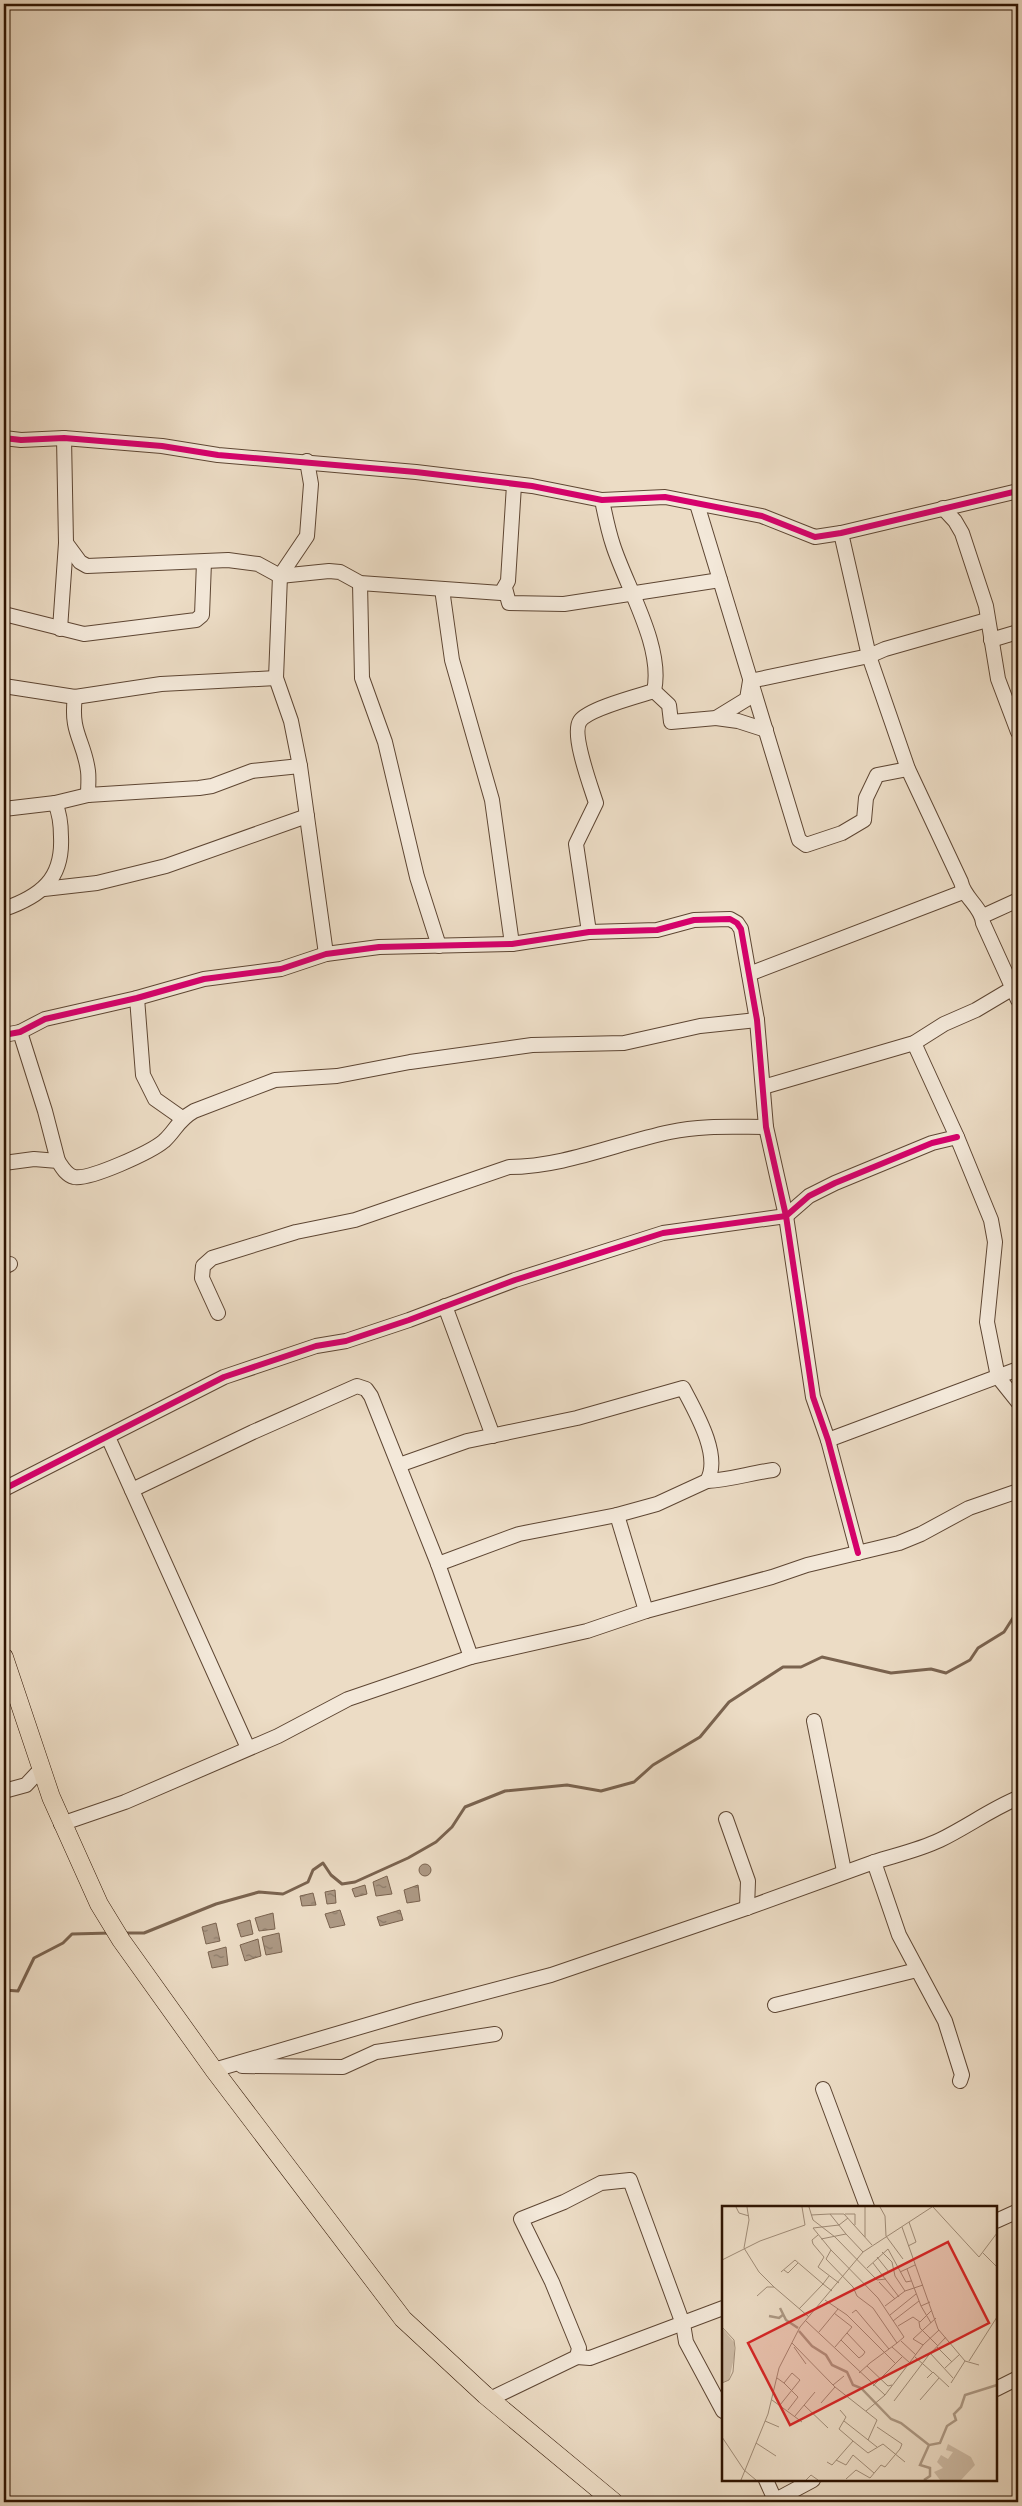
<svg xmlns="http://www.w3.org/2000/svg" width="1022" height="2506" font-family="'IM FELL Great Primer',serif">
<defs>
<pattern id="water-ripples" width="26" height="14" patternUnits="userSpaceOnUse" patternTransform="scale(1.25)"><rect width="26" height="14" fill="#ac9883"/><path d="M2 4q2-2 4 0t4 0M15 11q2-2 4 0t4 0" fill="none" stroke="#8c7b69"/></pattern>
</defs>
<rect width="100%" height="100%" fill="#ecdcc5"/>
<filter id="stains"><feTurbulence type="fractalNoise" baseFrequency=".004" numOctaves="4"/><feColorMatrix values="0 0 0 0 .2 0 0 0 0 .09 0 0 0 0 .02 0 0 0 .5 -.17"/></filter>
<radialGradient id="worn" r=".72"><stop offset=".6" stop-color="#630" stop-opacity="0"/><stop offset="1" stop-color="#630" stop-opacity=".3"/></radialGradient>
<g fill="url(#water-ripples)" stroke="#7a634f">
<circle cx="425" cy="1870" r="6"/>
<path d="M387,1876L392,1894L376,1896L373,1882Z"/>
<path d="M365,1885L367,1894L355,1897L352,1889Z"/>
<path d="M418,1885L420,1901L407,1903L404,1890Z"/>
<path d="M335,1890L336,1903L327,1904L325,1892Z"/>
<path d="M313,1893L316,1905L302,1906L300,1896Z"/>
<path d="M340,1910L345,1925L330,1928L325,1914Z"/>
<path d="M400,1910L403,1920L380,1926L377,1917Z"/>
<path d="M273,1913L275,1929L259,1931L255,1918Z"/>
<path d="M250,1920L253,1934L241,1937L237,1924Z"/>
<path d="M216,1923L220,1941L206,1944L202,1927Z"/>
<path d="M279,1933L282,1952L266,1955L262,1937Z"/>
<path d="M258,1939L261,1956L245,1961L240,1945Z"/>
<path d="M226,1947L228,1965L212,1968L208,1952Z"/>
</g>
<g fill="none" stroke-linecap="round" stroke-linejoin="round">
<g stroke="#7a634f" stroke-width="3">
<path d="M124,1933H144L216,1904L259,1892L283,1894L308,1882L313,1870L323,1863L331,1875L342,1884L355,1882L408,1858L436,1842L452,1827L465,1807L505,1791L567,1785L601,1791L634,1782L653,1765L700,1737L729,1702L783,1667H801L822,1657L891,1673L931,1669L946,1673L970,1660L978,1648L1004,1632L1018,1610"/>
<path d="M4,1990L18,1991L34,1958L63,1943L72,1934L111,1933"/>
</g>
<g stroke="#5e4633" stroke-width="16">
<g id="minor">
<path d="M4,438L21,440L64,438L162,446L218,455L416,472L532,486L602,500L665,497L762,516L815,537L841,533L1018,491"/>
<path d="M307,461L311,484L307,536L280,576L276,678L291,721L300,766L326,954"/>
<path d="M697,504L799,840L806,845L842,833L864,820L866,798L877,775L908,769"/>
<path d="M943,508L955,521L962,533L986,606L998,679L1018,732"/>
<path d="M841,533L869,656L908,769L961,882C964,898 982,907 983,923L1018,1000"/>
<path d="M66,543L80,562L87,566L228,560L258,564L280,576L329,571L340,572L360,583L501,593L508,581L514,485"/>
<path d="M360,583L362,678L385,742L417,877L439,946"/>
<path d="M505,588L509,603L564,604L720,580"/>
<path d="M442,589L452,660L492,800L512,944"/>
<path d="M4,614L84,634L196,620L202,615L204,562"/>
<path d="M60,629L66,543L64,438"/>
<path d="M991,640L1018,632"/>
<path d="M4,686L75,697L161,684L276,678"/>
<path d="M654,691L669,705L671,722L716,718L747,699L750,681L869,656L885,649L987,620"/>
<path d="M75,697C70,733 84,740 88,771C89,778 88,787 88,795"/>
<path d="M716,718L738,721L766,730"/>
<path d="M4,809L55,803L88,795L199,788L212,786L252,771L300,766"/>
<path d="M44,889L97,883L166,866L307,816"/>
<path d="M4,909C41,896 63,879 61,837C61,824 60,814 55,803"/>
<path d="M983,916L1018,900"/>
<path d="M589,932L576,844L596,803C591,787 571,734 580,721C588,709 638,696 654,691C664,647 626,586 613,545C608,530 605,515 602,500"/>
<path d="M749,974L963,892"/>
<path d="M137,998L143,1075L155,1099L182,1118"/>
<path d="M20,1032L45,1111L58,1161"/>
<path d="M4,1035L20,1032L45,1019L137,998L204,979L281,969L326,954L379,947L512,944L589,932L657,930L694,920L730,919L737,923L741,929L757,1020L766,1127L786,1216L813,1397L828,1440L858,1553"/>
<path d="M914,1043L957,1137L991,1220L995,1242L987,1322L998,1377L1018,1402"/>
<path d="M763,1087L914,1043L944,1024L976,1010L1013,988"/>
<path d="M4,1163L34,1159L58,1161C62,1167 66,1175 74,1177C90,1180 151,1152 164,1141C176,1130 178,1120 194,1111L275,1080L337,1076L410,1062L532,1045L624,1043L700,1026L757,1020"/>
<path d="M4,1267L10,1264"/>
<path d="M445,1306L493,1436"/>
<path d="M218,1313L202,1278L203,1266L212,1258L296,1232L355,1220L509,1167C564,1167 617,1143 670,1132C701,1125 734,1127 766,1127"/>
<path d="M108,1437L248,1748"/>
<path d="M828,1440L1018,1369"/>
<path d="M399,1465L467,1441L577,1418L683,1388C695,1411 722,1456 707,1481L657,1504L617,1515L519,1534L438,1564"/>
<path d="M707,1481C730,1480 750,1473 773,1470"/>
<path d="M4,1489L224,1377L316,1346L346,1341L409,1320L515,1280L663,1233L786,1216L809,1196L835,1183L932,1143L957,1137"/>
<path d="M132,1490L253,1432L357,1386L366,1389L371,1396L438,1564L471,1657"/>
<path d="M617,1515L646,1611"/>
<path d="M814,1721L844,1871"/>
<path d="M4,1791L26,1785L41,1769"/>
<path d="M726,1819L748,1881L747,1908"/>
<path d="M61,1824L125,1802L278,1736L348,1699L471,1657L587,1631L646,1611L772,1577L807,1565L899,1543L921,1534L969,1508L1018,1491"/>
<path d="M874,1862C896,1855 919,1850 940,1840C967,1827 991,1809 1018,1798"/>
<path d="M775,2005L917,1970"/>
<path d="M242,2066L343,2067L376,2052L495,2034"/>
<path d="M214,2070L418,2010L551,1975L747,1908L874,1862L899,1935L945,2021L962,2075L960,2081"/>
<path d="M823,2089L867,2207"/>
<path d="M996,2221L1018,2211"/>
<path d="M577,2357L590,2358L723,2308"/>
<path d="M996,2389L1018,2378"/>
<path d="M490,2399L577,2357L579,2348L552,2282L521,2219L564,2202L601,2183L630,2180L683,2324L686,2342L723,2411"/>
<path d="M766,2480L775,2500"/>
<path d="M772,2502L813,2480"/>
</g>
</g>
<g stroke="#2f1402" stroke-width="19">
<path id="major" d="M4,1657L51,1797L99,1904L121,1940L214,2070L403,2319L485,2395L614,2502"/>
</g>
<use href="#minor" stroke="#f3e8d9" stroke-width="14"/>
<use href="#major" stroke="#ecdcc5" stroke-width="18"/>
<g stroke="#f3e8d9" stroke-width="9">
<g id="cycleway">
<path d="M4,438L21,440L64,438L162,446L218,455L416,472L532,486L602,500L665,497L762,516L815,537L841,533L1018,491"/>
<path d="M4,1035L20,1032L45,1019L137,998L204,979L281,969L326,954L379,947L512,944L589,932L657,930L694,920L730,919L737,923L741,929L757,1020L766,1127L786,1216L813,1397L828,1440L858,1553"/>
<path d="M4,1489L224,1377L316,1346L346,1341L409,1320L515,1280L663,1233L786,1216L809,1196L835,1183L932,1143L957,1137"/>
</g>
</g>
<use href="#cycleway" stroke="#d6006c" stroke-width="6"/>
</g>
<g transform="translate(722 2206)">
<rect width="275" height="275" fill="#ecdcc5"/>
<path d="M0,122L12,136V152L7,174L0,177ZM226,238L249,251L253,259L239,274H218L212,266L221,262L215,256L219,249L226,253L231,246L224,244Z" fill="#ccbaa4"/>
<path fill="none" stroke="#ac9883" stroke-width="2.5" d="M58,102L64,114L76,122M47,110L57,112L62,108M77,125L90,140L104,149L110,159L125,166L131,179L139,182L169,213L179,217L207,239M202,274L208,270V262L198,259L207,239L218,237L225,220L234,214L232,208L239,201L243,189L275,179"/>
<path fill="none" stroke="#a08c77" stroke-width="1" d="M14,1L17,7L27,10M25,1L27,14L22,42L37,66L52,81M87,1L91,14L113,31L155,74L164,73M158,1L163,10L164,30L181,53M211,1L257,51L275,27M123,8H133V19M89,9L108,8M180,21L216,123L243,155L257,159M124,28L108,8H122L150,39M96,29L90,34L91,38L102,51M143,31V1M99,33L124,28L141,46M186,40L194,36L187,16M109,44L91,22L117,19L126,12M160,46L170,56L173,70L183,85M261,47L275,61M102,51L96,61L117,77M155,51L167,66M0,54L38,35L83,19L80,1M151,57L177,91M145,62L166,43L184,76L189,75M185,63L199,100L208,96M62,64L66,67L76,57M59,66L73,54L101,78L77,103M178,66L193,59M107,70L101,78L110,85M157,76L173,93M35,90L45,81H52L87,111M103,94L125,109L174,158M163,100L183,85L201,79M199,100L209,117M112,107L130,121L113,141M130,107L134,104L167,143M168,109L194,88M84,115L163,189M171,115L197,95M197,116L198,122L216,140M176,120L191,111L198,116L210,104M0,121L12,134L13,142L11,166L7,174L0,177M97,126L116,103M119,134L137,152L141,149L143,146L125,127M179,135L194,149M70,137L111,179M201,139L191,133L214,112M72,141L84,158M170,141L188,157M215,141L230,156M208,147L231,172M193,151L210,166M247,155L275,111M145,160L166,180L170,179M223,162L238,148M137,167L148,157L175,137L182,131L156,92L109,44L104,53L131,81L135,90L151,102L175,137M55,172L62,177L70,167L78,174L58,199M205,172L211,166L227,181M62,177L76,191L66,204M229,177L243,155M151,180L180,151M113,181L155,214L146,234M50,194L80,216M198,194L217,172M172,195L206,150L224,131M99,197L113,181L111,179L122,170M82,199L106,222M118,204L124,211L117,223L131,235M144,205L163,189L201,139L217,124M73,210L93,186M43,215L57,221M122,215L155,241M0,231L22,264L34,274M34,237L54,250M114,254L124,259L131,249L152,267M105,256L110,259L131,235L146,247L161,238L183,256M124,273L134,264L148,272L159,259L163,261L178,243L180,238L155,221M19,274L46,208L57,162L78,121L141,46L210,1M84,274L89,269L96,274"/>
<path fill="#d62828" fill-opacity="0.15" stroke="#d62828" stroke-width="2.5" d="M226,36L267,117L68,219L26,137Z"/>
<rect width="275" height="275" fill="none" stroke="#2f1402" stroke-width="2.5"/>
</g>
<rect width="1022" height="2506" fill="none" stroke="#ecdcc5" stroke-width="20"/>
<rect x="5" y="5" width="1012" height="2496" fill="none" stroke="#2f1402" stroke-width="2.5"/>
<rect x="10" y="10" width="1002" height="2486" fill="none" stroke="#2f1402"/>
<rect width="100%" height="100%" filter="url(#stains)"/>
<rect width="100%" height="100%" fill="url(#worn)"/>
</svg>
